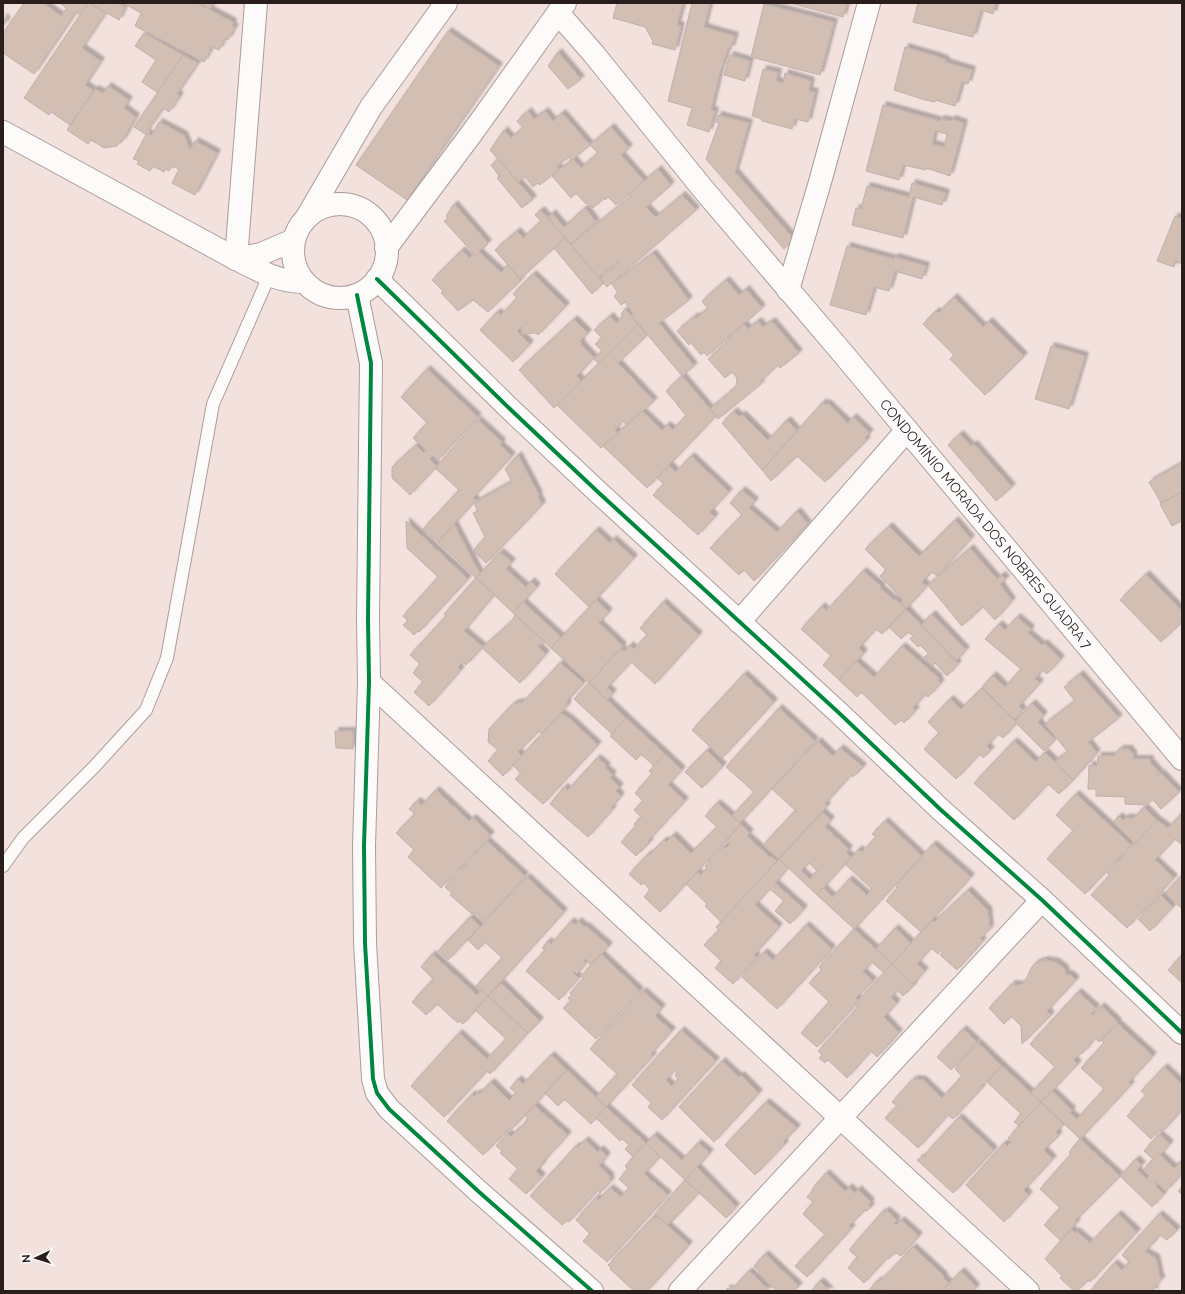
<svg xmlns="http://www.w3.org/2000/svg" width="1185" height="1294" font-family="Raleway,sans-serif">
<defs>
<filter id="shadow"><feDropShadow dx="3.5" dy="-3.5" stdDeviation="1" flood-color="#0004"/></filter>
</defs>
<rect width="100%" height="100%" fill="#f3e1dd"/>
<g fill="#d2beb2" stroke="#beb1ac" fill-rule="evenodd" filter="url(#shadow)">
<path d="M24,3H43L61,16L67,8L59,3H88L81,15L76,12L34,74L3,53V33Z"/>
<path d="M88,3L106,12L82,48L101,61L85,85L94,91L70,125L51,112L49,115L24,98Z"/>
<path d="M89,3H118L125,7L119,20Z"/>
<path d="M123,3H197L233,22L232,26L235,27L228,40L225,38L219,50L212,47L204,62L135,26L141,13Z"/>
<path d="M199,3H213L210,9Z"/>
<path d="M617,3H683L677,25L681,26L675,50L652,44L653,41L645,27L613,18Z"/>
<path d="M692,3H710L704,27L735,36L731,49L728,48L722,68H721L711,110L715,111L709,132L687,125L692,108L668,101Z"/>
<path d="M790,3H847L843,17Z"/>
<path d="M918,3H996L993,14L981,10L973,37L913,22Z"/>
<path d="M764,4L834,22L820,75L751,57Z"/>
<path d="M3,17L7,20L3,26Z"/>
<path d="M448,31L499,66L407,200L356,165Z"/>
<path d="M144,33L183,55L158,93L142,82L156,60L135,46Z"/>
<path d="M905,47L936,56L946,60L945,62L972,70L968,84L962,82L955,106L935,100V102L925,100L894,90Z"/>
<path d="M558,52L581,79L568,89L548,66Z"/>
<path d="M183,55L198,63L178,92L177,94L180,96L169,112L163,108L145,134L134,127Z"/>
<path d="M730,55L750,61L745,81L724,75Z"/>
<path d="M763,69L778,72L776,81L783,83L785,73L811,81L809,91L815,92L808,122L795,119L792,129L762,121V119L752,116Z"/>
<path d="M108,86L129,100L124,108L136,117L122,142L120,141L117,146L104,148L91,140L88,144L67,130L95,89L103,93Z"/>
<path d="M883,105L940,121L941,119L951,121L952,119L964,123L950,176L926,168V170L903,165L899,180L866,171ZM935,131L947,134L944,147L932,144Z"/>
<path d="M528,111L534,119L545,111L553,121L562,113L590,145L571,161L569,157L557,166L559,169L540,185L538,183L533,187L525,177L518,182L490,150L504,130L511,138L523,128L517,121Z"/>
<path d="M718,115L749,123L735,172L794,239L784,249L706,159L719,123L716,122Z"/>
<path d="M159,122L184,135L190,150L195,141L217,153L195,195L172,183L179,169L172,166L169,171L165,169L164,172L153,166L150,171L137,164L139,161L133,159L147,133L152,135Z"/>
<path d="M611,127L629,148L621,155L644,181L616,205L608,197L605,200L604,198L593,208L589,204L585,203L576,193L571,198L552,176L573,159L581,168L598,153L590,145Z"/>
<path d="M498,159L533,199L522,208L497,178L499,176L491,165Z"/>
<path d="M658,169L671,185L646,207L656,217L682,195L696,210L607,287L600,279L619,264L618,262L598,278L571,245L631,196L629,194Z"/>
<path d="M912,183L946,193L942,205L913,197L903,238L852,225L856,208L861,209L867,186L909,197Z"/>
<path d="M454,204L488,243L479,252L501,272L508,265L521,280L488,312L473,300L458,311L441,293L443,291L432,280L462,250L469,258L474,254L444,221L448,218L446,216Z"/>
<path d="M585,208L596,222L570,244L548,218L552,213L564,227Z"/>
<path d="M541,210L565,238L520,279L495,250L517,231L523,238L541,221L535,215Z"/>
<path d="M1175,216L1182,219V264L1176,261L1174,267L1157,261Z"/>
<path d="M565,238L603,283L592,294L554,248Z"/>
<path d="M847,246L894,259L895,257L926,266L922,279L895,271L889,291L874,287L866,315L830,305Z"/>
<path d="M653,253L689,300L659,323L694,366L682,376L631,315L633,313L625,302L621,305L614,296L618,293L612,284Z"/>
<path d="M533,274L566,306L538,335L536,333L522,334V328L521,327L517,331L530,344L513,362L480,330L497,312L501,315L517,298L513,294Z"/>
<path d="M726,280L739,295L746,289L762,308L707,356L704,352L701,355L691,343L689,345L677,331L695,316L696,318L708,309L702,301Z"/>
<path d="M954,297L983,327L989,321L1024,356L985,395L950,359L954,355L923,324L936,311L938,313Z"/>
<path d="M625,309L638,324L599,364L594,359L602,351L595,344L602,338L594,330L610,316L616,323L623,317L621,314Z"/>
<path d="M574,319L588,333L580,341L582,343L581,344L594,358L577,376L582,381L554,408L519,370Z"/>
<path d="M758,321L763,327L772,321L799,353L780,368L778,365L760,382L761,384L718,419L710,409L736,387L737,378L732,372L725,378L708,359L726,343L725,342L732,337L730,335L744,324L748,329Z"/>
<path d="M638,324L647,335L618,363L654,401L627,425L623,421L615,430L618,433L601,448L557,405Z"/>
<path d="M1051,346L1085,356L1069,409L1035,399Z"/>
<path d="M427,369L478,417L438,460L432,455L430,459L437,466L410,495L392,478V467L416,445L424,453L426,450L413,438L427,423L401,397Z"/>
<path d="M682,376L716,416L647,488L603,446L642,411L662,430L667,425L673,430L686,415L677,405L680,402L679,401L677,404L666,391Z"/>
<path d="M823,402L826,405L827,403L848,423L853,417L870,433L865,438L867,440L825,482L797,456L771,481L762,470Z"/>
<path d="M734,411L740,417L742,414L768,440L787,420L797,431L762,470L722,423Z"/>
<path d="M478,420L502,442L500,445L512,456L473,498L476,500L438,542L423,529L459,490L435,468Z"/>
<path d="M960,434L971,446L974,444L1012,487L996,501L948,445Z"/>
<path d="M518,455L539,495L538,496L542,505L486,563L473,551L485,537L473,513L478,511L474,503L512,482L505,469Z"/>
<path d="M691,456L729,492L710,512L715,517L698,535L653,495L664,484L657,478L669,465L676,472Z"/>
<path d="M1182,463V492L1161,503L1149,482Z"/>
<path d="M742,490L755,501L749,508L777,532L797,511L808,524L754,581L744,570L739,575L710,548L742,515L730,503Z"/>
<path d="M1182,492V521L1172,526L1160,504Z"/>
<path d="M955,520L971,539L937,576L932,572L922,582L927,586L906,609L901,602L903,600L880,576L886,570L865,549L889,526L919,556Z"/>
<path d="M406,521L468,579L419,632L418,631L414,635L403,625L408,621L403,616L438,577L407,548Z"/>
<path d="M454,524L480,574L476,578L438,542Z"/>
<path d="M596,530L610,543L613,539L634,558L589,607L555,574Z"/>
<path d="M970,548L997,579L1002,575L1006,579L1000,584L1012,601L995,620L983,607L962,626L928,585Z"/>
<path d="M500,552L512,562L506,569L526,587L531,581L537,587L513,613L476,578Z"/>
<path d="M863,571L882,587L880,588L894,600L895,599L906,609L882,634L876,629L859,648L864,653L839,680L823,665L831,656L801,629L822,606L826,611Z"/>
<path d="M1146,574L1182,611V622L1161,642L1120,600Z"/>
<path d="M476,578L494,595L464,631L483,647L466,665L463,662L458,667L461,670L429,706L414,692L423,682L413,673L420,664L410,655L446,616L444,614Z"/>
<path d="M596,600L609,612L599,623L623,646L589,683L551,648Z"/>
<path d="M523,602L561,637L551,648L513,613Z"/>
<path d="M663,602L699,635L655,684L631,662L607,688L613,693L607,700L589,683L621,648L624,652L630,645L634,649L647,635L640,628Z"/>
<path d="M906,609L958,664L947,676L935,663L932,666L924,657L929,654L920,645L918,647L910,639L913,636L908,632L901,639L889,627Z"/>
<path d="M932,614L966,650L956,661L921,625Z"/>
<path d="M515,615L545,642L538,646L546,654L520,683L482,648L512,621Z"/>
<path d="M1017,617L1031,629L1028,633L1042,645L1044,643L1061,659L1047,674L1042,670L1035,679L1040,683L1019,706L1023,710L1014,720L982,687L993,675L1005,687L1021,669L985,639L999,624L1005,630Z"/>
<path d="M902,646L939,678L938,680L941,683L928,697L925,695L913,708L916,710L904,723L901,720L895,725L861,692L857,697L839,680L856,661L874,677Z"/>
<path d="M560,663L584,683L567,701V706L542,734L539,731L518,752L522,756L503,776L488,761L498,750L488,742L489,729L513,704L523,702Z"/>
<path d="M744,674L774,702L722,758L692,730Z"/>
<path d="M1080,674L1119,718L1088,742L1097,753L1073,780L1054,762L1068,752L1045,724L1075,701L1064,687Z"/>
<path d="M589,683L626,718L612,734L574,699Z"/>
<path d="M982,688L1017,723L1003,738L998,734L987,746L991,750L983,758L980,754L956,779L924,749L939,733L928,722L950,699L961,709Z"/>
<path d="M1032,703L1044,715L1038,722L1055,740L1044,751L1015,722Z"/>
<path d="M779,708L815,741L740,823L732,816L754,792L726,767Z"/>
<path d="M561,713L570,719L598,745L543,804L515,779L521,774L513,765Z"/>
<path d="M626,718L665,754L654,766L641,754L636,760L610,736Z"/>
<path d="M335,731H353V749L336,748Z"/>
<path d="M818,741L833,756L840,748L863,767L853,777L851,775L825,804L827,806L779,859L763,845L794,812H797L772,789Z"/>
<path d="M1014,741L1036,762L1045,752L1073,780L1059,794L1048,784L1014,820L974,783Z"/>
<path d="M1120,749H1129L1133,754V759H1150V762L1159,772L1157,776L1161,773L1179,792L1161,809L1152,799L1147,805L1125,804V797L1096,796V789H1088L1089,765L1097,766L1098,756H1115V753Z"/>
<path d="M707,750L723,766L702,788L685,772Z"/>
<path d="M665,754L682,770L668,785L685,801L648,841L650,842L636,856L621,842L636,826L634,824L641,817L634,810L643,801L635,793L652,774L649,771Z"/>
<path d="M597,758L607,766L605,768L613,775L610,778L620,787L616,791L621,796L611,808L613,809L588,837L550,804L564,787L568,790Z"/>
<path d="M436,790L469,821L473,818L491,835L441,888L408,857L414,850L396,833L415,814L409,809L417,801L422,805Z"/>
<path d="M1076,794L1131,845L1085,894L1047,859L1073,831L1056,815Z"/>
<path d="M717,803L741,824L660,912L644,897L650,890L644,883L641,885L629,874L648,854L649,855L664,840L666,842L673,835L691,853L717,827L705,816Z"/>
<path d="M1144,807L1157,820L1135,844L1113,822L1119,816L1123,820L1125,818H1134Z"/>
<path d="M822,812L831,820L825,827L849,849L846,853L851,857L817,895L779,859ZM809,863L817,871L810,879L801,871Z"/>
<path d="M1182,813V845L1175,839L1155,860L1174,878L1127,928L1091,895L1110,875L1107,873L1157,820L1168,828Z"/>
<path d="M885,821L922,856L854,929L817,895L823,888L833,897L849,879L867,895L872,889L845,864L859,849L862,852L876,837L872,834Z"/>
<path d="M741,824L750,833L747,836L770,857L772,856L777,861L721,922L705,906L707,904L686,884L697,872L701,875L707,868L705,866L724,846L726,848L730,844L726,841Z"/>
<path d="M487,841L525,876L484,921L476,913L472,914L450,895L452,893L445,887Z"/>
<path d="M933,844L971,877L921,932L886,901L897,888L896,887L910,869Z"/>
<path d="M779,859L788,868L775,883L804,909L790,924L775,911L784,901L770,889L755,905L779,927L754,955L757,957L733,984L715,968L721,961L704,945L719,930L716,927Z"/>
<path d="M1182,875V909L1165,893Z"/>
<path d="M527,877L564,912L488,996L476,986L502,958L485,942L478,950L468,940Z"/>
<path d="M968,890L988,910L990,929L980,938L983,941L957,970L940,955L943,951L941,950L938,954L931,948L917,964L925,971L913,984L892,964L932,920L934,922Z"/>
<path d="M1161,895L1173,907L1150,931L1138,919Z"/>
<path d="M470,917L480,926L448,960L438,951Z"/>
<path d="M571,921L575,925L578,921L585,927L586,926L609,946L591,965L585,959L584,960L586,963L577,974L574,971L573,972L579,978L559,1000L526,971L545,950L542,948L548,941L551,944Z"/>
<path d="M806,925L832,949L777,1009L742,977L764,952L773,960Z"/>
<path d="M895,928L911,943L892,964L876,949Z"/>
<path d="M854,929L892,964L884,973L872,962L863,972L873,981L856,998L859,1001L817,1047L801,1033L829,1002L809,983L822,970L819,967Z"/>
<path d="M432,954L477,995L481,990L488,996L463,1024L459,1021L458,1023L437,1004L426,1015L412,1002L433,979L421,967Z"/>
<path d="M601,954L640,991L596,1039L563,1008L571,1001L568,998L572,995L570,993L584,978L581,976Z"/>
<path d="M1182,955V983L1168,970Z"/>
<path d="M1045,960L1056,962L1064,968L1067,975L1070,974L1076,980L1047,1011L1051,1015L1022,1044L1021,1026L1011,1016L1004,1024L989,1008L1012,984L1020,985L1025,982L1031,968L1036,963Z"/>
<path d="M892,964L914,985L903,996L897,990L891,998L897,1003L884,1017L899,1033L877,1057L871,1051L847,1078L828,1060L825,1063L819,1058L822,1055L818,1051L858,1007L855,1004Z"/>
<path d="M501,983L540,1021L528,1033L488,996Z"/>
<path d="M643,991L662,1008L655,1016L672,1031L651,1054L653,1056L606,1107L596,1097L617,1074L590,1049Z"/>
<path d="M1078,992L1096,1008L1091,1014L1093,1015L1101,1006L1118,1022L1099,1042L1095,1038L1083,1053L1082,1052L1074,1060L1078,1064L1041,1102L1031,1093L1055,1067L1030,1044Z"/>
<path d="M488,996L528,1033L490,1074L487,1071L444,1117L411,1086L459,1033L487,1059L506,1039L475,1010Z"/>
<path d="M1117,1023L1153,1056L1129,1082L1131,1085L1080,1139L1041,1102L1052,1091L1072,1110L1070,1113L1077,1119L1104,1089L1081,1068L1104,1043L1101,1040Z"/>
<path d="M963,1029L977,1042L951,1070L937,1057Z"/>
<path d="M681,1030L716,1061L662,1120L648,1107L651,1103L632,1085ZM675,1070L677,1073L675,1075L678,1079L672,1086L666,1080Z"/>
<path d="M978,1043L1002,1066L981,1086L982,1088L953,1119L948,1115L918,1148L885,1118L897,1106L892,1102L911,1081L916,1079L923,1080L942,1098L962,1076L955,1069L957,1066Z"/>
<path d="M551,1055L567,1070L512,1129L510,1128L483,1155L447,1121L472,1094L474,1096L477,1093L479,1094L491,1082L509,1100L516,1093L510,1088L518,1079L523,1084Z"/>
<path d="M722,1061L739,1077L741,1075L759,1093L714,1142L679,1107Z"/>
<path d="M1002,1066L1041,1102L1019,1126L1014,1122L1021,1114L987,1082Z"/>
<path d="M1164,1067L1182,1084V1110L1162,1132L1159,1130L1151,1139L1127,1116L1146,1095L1141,1091Z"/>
<path d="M567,1070L606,1107L591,1124L564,1099L558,1106L545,1093Z"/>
<path d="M766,1102L797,1128L783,1142L785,1144L755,1175L725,1145Z"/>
<path d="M1041,1102L1064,1124L1056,1132L1059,1135L1044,1150L1053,1159L1024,1190L1029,1195L1004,1222L966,1185L1004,1143L1007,1146L1011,1142L1008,1138Z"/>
<path d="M534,1105L568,1135L542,1163L543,1164L536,1171L542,1177L526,1194L509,1179L518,1169L500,1153L502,1151L496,1146L508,1133L511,1136L518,1129L519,1130L528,1118L525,1115Z"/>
<path d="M606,1107L646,1143L633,1157L625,1149L629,1145L622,1139L620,1141L596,1118Z"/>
<path d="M959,1117L994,1150L953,1193L917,1160L926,1155L925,1154Z"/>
<path d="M1159,1134L1170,1144L1160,1155L1174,1168L1182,1160V1174L1166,1191L1155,1181L1158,1185L1156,1187L1164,1194L1152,1207L1120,1176L1136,1159L1142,1165L1137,1170L1147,1179L1149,1176L1143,1170L1153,1159L1144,1151Z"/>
<path d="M654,1135L682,1160L698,1143L710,1153L685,1180L646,1143Z"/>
<path d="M1080,1139L1120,1176L1075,1221L1077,1222L1061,1241L1044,1225L1060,1208L1040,1189L1071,1154L1069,1152Z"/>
<path d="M585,1140L598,1152L600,1149L607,1156L599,1166L611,1177L609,1178L611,1181L600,1193L598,1190L569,1222L568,1220L562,1225L530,1196L576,1146L578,1147Z"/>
<path d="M646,1143L660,1157L644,1174L668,1195L607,1262L583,1241L590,1234L576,1220L596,1197L598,1200L610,1188L621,1197L629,1188L619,1179L628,1169L625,1166Z"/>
<path d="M697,1167L736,1207L726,1218L685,1180Z"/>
<path d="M826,1173L845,1191L849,1187L855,1193L858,1189L871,1202L869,1205L871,1207L867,1211L865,1210L849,1226L852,1228L807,1277L795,1266L825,1235L803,1214L813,1202L807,1197L813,1190L812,1189Z"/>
<path d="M685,1180L699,1193L668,1225L655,1214Z"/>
<path d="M1182,1187V1195L1178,1191Z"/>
<path d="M886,1210L897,1220L894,1224L896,1225L901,1220L919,1236L901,1256L895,1252L889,1259L887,1258L864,1283L848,1268L857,1257L849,1250L882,1212L884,1213Z"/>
<path d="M1118,1214L1137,1232L1090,1282L1088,1280L1077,1291H1074L1060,1278L1062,1276L1045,1259L1071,1229L1075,1233L1076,1231L1090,1243Z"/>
<path d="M1159,1214L1177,1230L1167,1240L1160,1235L1145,1252L1156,1258L1160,1277L1162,1279L1153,1289L1156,1291H1090L1114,1263L1122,1270L1129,1262L1122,1255Z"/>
<path d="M654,1216L656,1218L657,1216L689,1245L647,1291H634L610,1269L611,1268L608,1265Z"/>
<path d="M913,1247L944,1276L943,1277L949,1283L942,1291L869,1290L878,1280L880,1281Z"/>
<path d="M765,1254L799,1286L794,1291H777L759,1274L760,1272L754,1266Z"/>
<path d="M749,1271L770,1291H725L728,1288L731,1290Z"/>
<path d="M961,1271L976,1287L974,1290L975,1291H942Z"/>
<path d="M820,1281L830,1291H811Z"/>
</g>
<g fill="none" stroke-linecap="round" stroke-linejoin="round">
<g stroke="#ab9d9a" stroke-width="14">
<path id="service" d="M3,866L23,838L94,767L146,710L167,658L213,404L269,276"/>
</g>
<g stroke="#ab9d9a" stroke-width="24">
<g id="minor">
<path d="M558,13L593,53L703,189L845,356L1182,759"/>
<path d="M3,132L236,259C259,270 277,282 304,282"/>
<circle cx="340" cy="251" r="47"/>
<path d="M307,217L371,107L446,3"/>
<path d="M386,248L472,133L565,3"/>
<path d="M236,259L256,3"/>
<path d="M236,259L261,254L294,240"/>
<path d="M377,279L510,409L599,493L838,712L941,810L1042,900L1182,1033"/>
<path d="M788,290L820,182L869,3"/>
<path d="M357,295L371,363L368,619L369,682L364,846L365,943L373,1079L377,1093L389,1109L478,1191L592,1291"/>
<path d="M739,622L907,430"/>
<path d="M369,682L1028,1291"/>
<path d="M680,1291L1042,900"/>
</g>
</g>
<use href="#service" stroke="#fdfafa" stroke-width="12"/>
<use href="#minor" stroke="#fdfafa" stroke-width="22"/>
<g stroke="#fff" stroke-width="6">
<g id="cycleway">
<path d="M377,279L510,409L599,493L838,712L941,810L1042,900L1182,1033"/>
<path d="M357,295L371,363L368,619L369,682L364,846L365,943L373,1079L377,1093L389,1109L478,1191L592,1291"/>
</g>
</g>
<use href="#cycleway" stroke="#00873e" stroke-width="4"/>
</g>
<g text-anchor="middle" stroke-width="3" stroke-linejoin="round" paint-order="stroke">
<g font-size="14" fill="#2a1e1c" stroke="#fff">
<text transform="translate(986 524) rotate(50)" y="5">CONDOMÍNIO MORADA DOS NOBRES QUADRA 7</text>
</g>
</g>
<rect width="1185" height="1294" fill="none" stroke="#2a1e1c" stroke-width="8"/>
<g transform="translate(36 1258) rotate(266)" stroke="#ffffff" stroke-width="3" paint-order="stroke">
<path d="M0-3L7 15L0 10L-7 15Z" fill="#2a1e1c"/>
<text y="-6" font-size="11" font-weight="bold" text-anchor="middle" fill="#2a1e1c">N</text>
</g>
</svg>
